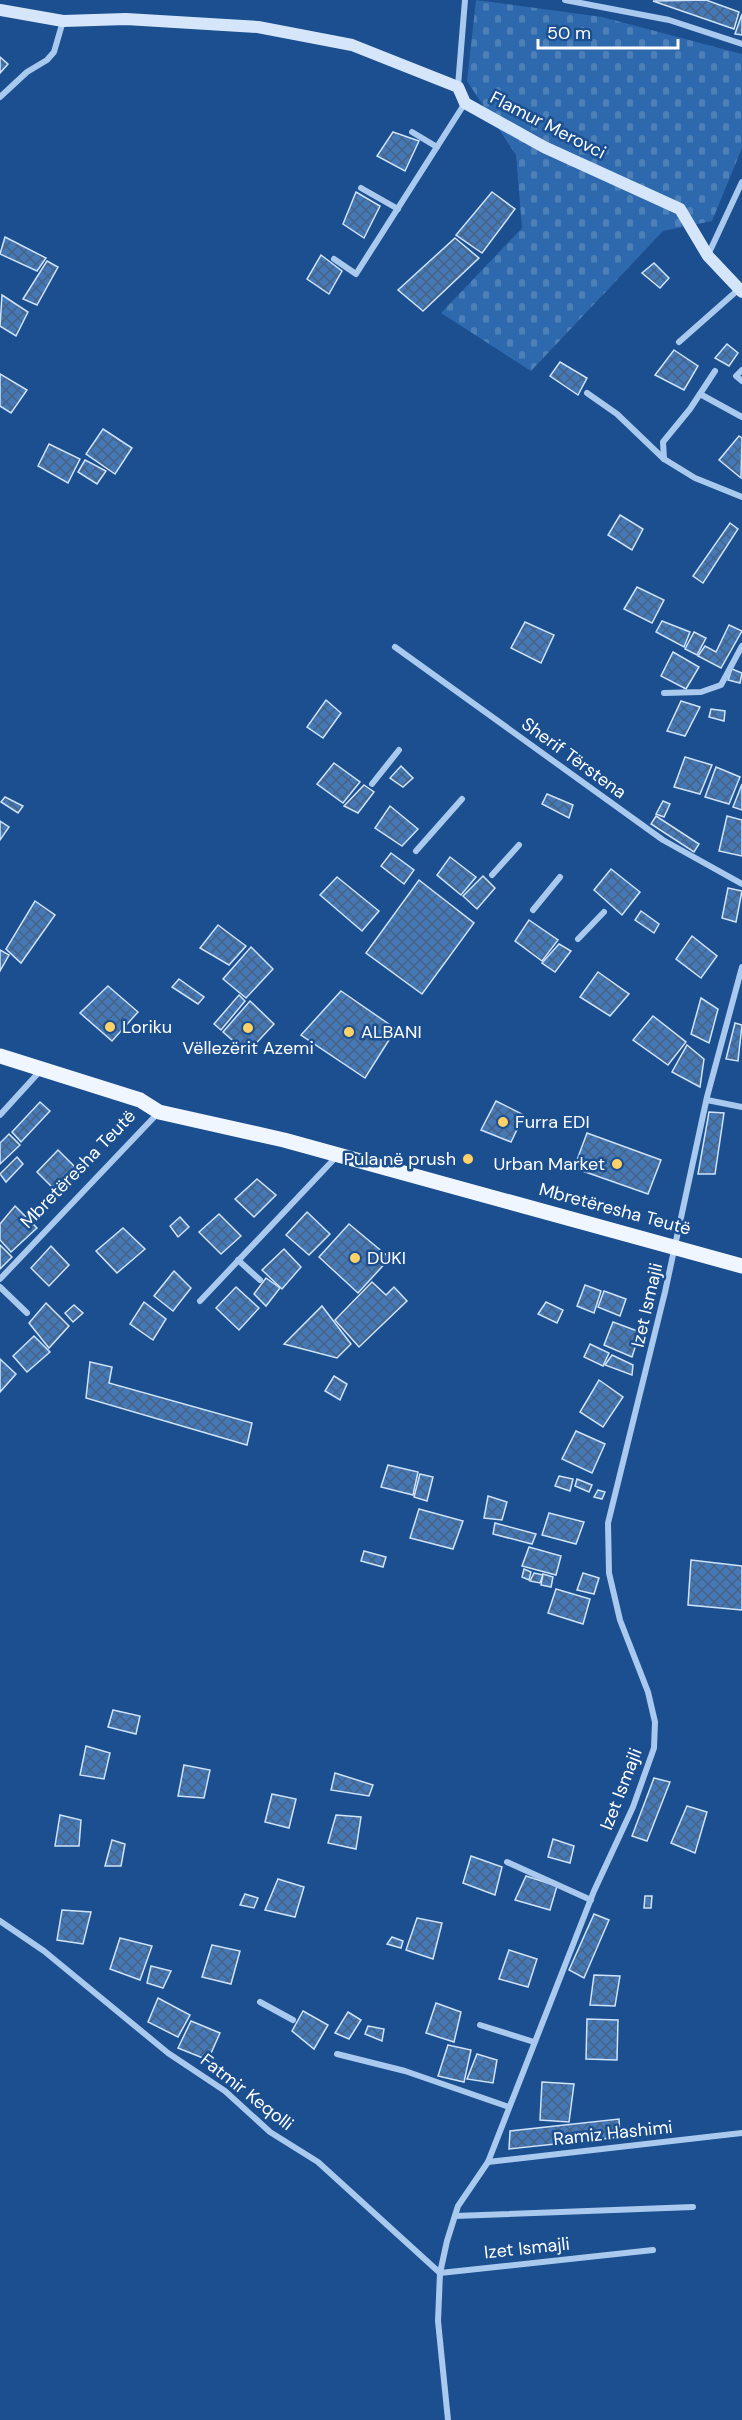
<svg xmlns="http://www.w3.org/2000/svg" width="742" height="2420" font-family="'DM Sans',sans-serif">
<defs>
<pattern id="cemetery-stones" width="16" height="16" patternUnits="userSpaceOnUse" patternTransform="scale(1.5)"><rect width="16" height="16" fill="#2e69ad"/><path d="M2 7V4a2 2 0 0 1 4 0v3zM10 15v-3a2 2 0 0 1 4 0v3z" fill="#4d80b9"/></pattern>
<pattern id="building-cross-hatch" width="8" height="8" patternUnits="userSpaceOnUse" patternTransform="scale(1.5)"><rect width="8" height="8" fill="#4478b7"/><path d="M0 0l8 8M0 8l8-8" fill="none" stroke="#486282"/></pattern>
</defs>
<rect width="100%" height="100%" fill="#1b4f8f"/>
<path fill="url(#cemetery-stones)" d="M476,0L602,17L742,54V148L712,221L663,231L531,371L441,313L522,228L516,155L467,81Z"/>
<g fill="url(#building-cross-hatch)" stroke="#cfe3fa" stroke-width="1.5">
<path d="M706,0L739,12L734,29L653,1Z"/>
<path d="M742,14V35L735,34Z"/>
<path d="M0,57L8,64L0,73Z"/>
<path d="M393,132L419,141L405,171L377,156Z"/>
<path d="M356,192L380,206L364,238L343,224Z"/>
<path d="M492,192L515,209L482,253L456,235Z"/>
<path d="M5,237L46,258L37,271L0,254Z"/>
<path d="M455,238L479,258L423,311L398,290Z"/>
<path d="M321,255L342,271L329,294L307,279Z"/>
<path d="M47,261L58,267L37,305L23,299Z"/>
<path d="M654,263L669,278L660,288L642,273Z"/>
<path d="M2,295L28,312L16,336L0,326Z"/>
<path d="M727,344L738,353L729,366L715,358Z"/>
<path d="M674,350L698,366L684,390L655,375Z"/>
<path d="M560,362L587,378L578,395L550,376Z"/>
<path d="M0,374L27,390L11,413L0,406Z"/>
<path d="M103,429L132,448L115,474L86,454Z"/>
<path d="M739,436L742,438L741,478L719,460Z"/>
<path d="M49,444L80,459L68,483L38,466Z"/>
<path d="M85,460L106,471L97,484L78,472Z"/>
<path d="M620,515L643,529L632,550L608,535Z"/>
<path d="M730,523L738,529L703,583L693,576Z"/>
<path d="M637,587L664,600L652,623L624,609Z"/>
<path d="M662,621L690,632L684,647L656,632Z"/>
<path d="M525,622L554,635L541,663L511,648Z"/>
<path d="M729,625L742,631L721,668L698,656L705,646L716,652Z"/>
<path d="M694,632L706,638L697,655L685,649Z"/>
<path d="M673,652L699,667L686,689L661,676Z"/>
<path d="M732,669L742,673L740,683L728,680Z"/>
<path d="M326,700L341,713L323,738L307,727Z"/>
<path d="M681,701L700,707L685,736L667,731Z"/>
<path d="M711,709L725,711L724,721L709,717Z"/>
<path d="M685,757L712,765L700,794L674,787Z"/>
<path d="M334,763L360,782L343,803L317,784Z"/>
<path d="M401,766L413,778L403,787L390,778Z"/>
<path d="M716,767L740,777L729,804L705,797Z"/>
<path d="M742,784V810L733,807Z"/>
<path d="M364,785L374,792L358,813L344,806Z"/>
<path d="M547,794L573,805L569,818L542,804Z"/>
<path d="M5,797L23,806L18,813L1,802Z"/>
<path d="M663,801L670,804L664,817L656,814Z"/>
<path d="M390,806L418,829L402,846L375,828Z"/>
<path d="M656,816L699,844L694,852L651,824Z"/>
<path d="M727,816L742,820V856L719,851Z"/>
<path d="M0,821L9,827L0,840Z"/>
<path d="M391,853L414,870L404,884L381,866Z"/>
<path d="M450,857L476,877L461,895L437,875Z"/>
<path d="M611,869L640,892L622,915L594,890Z"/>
<path d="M483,876L495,888L477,909L463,896Z"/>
<path d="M337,877L379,911L362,931L320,895Z"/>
<path d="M419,880L474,923L422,994L366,953Z"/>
<path d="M728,888L742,891L736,922L722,918Z"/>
<path d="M35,901L55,915L21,963L6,949Z"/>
<path d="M641,911L659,924L654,933L635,920Z"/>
<path d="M529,920L558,940L542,961L515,941Z"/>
<path d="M218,925L246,946L229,965L200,948Z"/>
<path d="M692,936L717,956L701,978L676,959Z"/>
<path d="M559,944L571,951L555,972L542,963Z"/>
<path d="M251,947L273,969L246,998L223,979Z"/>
<path d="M0,950L9,955L0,971Z"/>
<path d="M598,972L629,994L610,1016L580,997Z"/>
<path d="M179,979L204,997L198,1004L172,987Z"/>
<path d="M108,986L138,1012L112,1041L80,1013Z"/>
<path d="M341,991L396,1029L365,1078L301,1035Z"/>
<path d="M239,995L245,1001L221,1030L214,1024Z"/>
<path d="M701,998L718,1009L709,1043L691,1034Z"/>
<path d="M250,1001L274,1024L247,1053L223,1032Z"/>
<path d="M653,1016L686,1042L668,1065L633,1040Z"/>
<path d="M735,1023L742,1025L738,1061L726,1059Z"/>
<path d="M687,1045L704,1059L700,1087L672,1072Z"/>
<path d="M496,1101L524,1115L511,1142L481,1130Z"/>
<path d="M40,1102L50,1111L21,1142L12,1132Z"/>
<path d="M709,1112L724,1113L715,1174H698Z"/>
<path d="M587,1133L661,1160L648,1194L574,1168Z"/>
<path d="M9,1134L20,1145L0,1164V1143Z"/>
<path d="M58,1150L80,1172L59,1194L37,1172Z"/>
<path d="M17,1157L23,1164L6,1182L0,1174Z"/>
<path d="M257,1179L276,1195L254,1217L235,1199Z"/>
<path d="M15,1206L37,1228L11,1252L0,1240V1224Z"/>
<path d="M307,1212L330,1234L309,1255L286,1235Z"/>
<path d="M219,1214L241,1236L221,1254L199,1232Z"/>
<path d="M180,1217L189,1227L178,1237L170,1226Z"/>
<path d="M349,1224L390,1258L358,1293L319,1257Z"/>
<path d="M123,1228L145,1249L117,1273L96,1251Z"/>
<path d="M0,1245L12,1257L0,1269Z"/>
<path d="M51,1246L69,1265L49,1286L31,1268Z"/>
<path d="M284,1249L301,1267L282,1289L262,1270Z"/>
<path d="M174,1271L191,1288L173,1311L154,1296Z"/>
<path d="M266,1278L280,1288L266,1306L254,1294Z"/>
<path d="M372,1282L386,1295L394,1287L407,1301L359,1347L335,1320Z"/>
<path d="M585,1285L601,1291L594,1313L577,1306Z"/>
<path d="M236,1287L259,1308L239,1330L216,1308Z"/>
<path d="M604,1291L626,1299L620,1316L598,1307Z"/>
<path d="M144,1302L166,1319L153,1340L130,1324Z"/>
<path d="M546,1302L563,1310L557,1323L538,1314Z"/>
<path d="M46,1303L69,1326L49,1348L29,1323Z"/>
<path d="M74,1305L83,1313L73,1322L65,1313Z"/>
<path d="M322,1306L351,1344L337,1358L284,1344Z"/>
<path d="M613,1322L640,1332L632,1357L604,1345Z"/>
<path d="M34,1336L50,1352L27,1372L13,1356Z"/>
<path d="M590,1344L609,1353L603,1366L584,1357Z"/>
<path d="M612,1355L633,1365L632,1375L605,1365Z"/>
<path d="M0,1359L16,1374L0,1392Z"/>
<path d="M90,1362L112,1367L109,1383L252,1423L247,1445L86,1398Z"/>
<path d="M334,1376L347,1384L340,1400L325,1391Z"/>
<path d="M599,1380L623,1397L603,1427L580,1412Z"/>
<path d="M576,1431L605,1444L592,1473L562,1459Z"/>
<path d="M388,1465L418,1472L413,1495L381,1487Z"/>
<path d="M420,1474L433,1477L427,1501L414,1497Z"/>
<path d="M559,1476L573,1479L570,1491L555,1486Z"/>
<path d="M577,1479L592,1485L589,1492L575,1486Z"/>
<path d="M598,1490L605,1492L602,1499L594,1497Z"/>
<path d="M488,1496L507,1502L502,1520L484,1518Z"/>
<path d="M419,1509L463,1521L453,1549L410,1538Z"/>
<path d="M549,1513L584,1522L576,1544L542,1535Z"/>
<path d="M495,1523L536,1534L532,1544L493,1534Z"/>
<path d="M529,1547L561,1556L556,1575L522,1566Z"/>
<path d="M364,1551L386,1557L383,1567L361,1561Z"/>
<path d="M691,1560L742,1566V1610L688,1605Z"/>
<path d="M524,1569L531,1572L529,1580L522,1577Z"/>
<path d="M534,1573L543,1575L540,1583L530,1581Z"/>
<path d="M583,1573L599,1578L594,1594L577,1590Z"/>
<path d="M543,1574L553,1577L551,1587L541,1585Z"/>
<path d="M556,1589L590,1599L583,1624L548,1613Z"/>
<path d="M113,1710L140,1716L136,1734L108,1727Z"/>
<path d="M86,1746L110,1753L104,1779L80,1775Z"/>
<path d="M184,1765L210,1770L204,1798L178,1796Z"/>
<path d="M335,1773L373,1785L369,1796L331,1790Z"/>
<path d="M654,1778L670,1782L647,1841L632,1836Z"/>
<path d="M272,1794L296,1799L289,1828L265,1822Z"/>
<path d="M687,1806L707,1812L695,1853L671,1843Z"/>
<path d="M60,1815L81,1820L79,1846H55Z"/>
<path d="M336,1815L361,1817L356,1849L328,1843Z"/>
<path d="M553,1839L574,1846L570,1863L548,1857Z"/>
<path d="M112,1840L125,1844L121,1866H105Z"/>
<path d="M471,1856L502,1867L495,1895L463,1883Z"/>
<path d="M526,1876L557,1886L550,1910L515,1900Z"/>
<path d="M278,1879L304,1887L295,1917L265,1910Z"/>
<path d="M245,1894L258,1898L254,1908L240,1905Z"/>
<path d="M645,1896H652L651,1908H644Z"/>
<path d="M62,1910L91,1912L83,1944L57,1940Z"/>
<path d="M594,1914L609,1920L584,1978L569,1970Z"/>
<path d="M417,1918L442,1923L433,1959L406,1950Z"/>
<path d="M392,1937L403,1941L401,1948L387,1944Z"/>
<path d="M120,1938L152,1946L140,1980L110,1969Z"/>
<path d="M212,1945L240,1951L231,1984L202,1977Z"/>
<path d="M509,1950L537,1959L528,1987L499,1979Z"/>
<path d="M151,1966L171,1971L163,1988L147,1983Z"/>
<path d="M594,1975L620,1976L615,2006L590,2005Z"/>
<path d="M158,1998L190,2015L178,2037L148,2022Z"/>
<path d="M436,2003L461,2012L454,2042L426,2033Z"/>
<path d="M303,2011L328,2025L314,2049L292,2031Z"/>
<path d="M348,2012L361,2020L349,2039L335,2033Z"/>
<path d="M587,2019L618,2020L617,2060L586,2059Z"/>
<path d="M191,2021L220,2033L208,2060L178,2048Z"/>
<path d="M368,2026L384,2029L382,2041L365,2034Z"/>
<path d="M448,2045L471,2050L464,2082L438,2076Z"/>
<path d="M477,2054L497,2060L493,2083L467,2079Z"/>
<path d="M542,2082L574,2084L569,2122L540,2120Z"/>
<path d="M619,2119L620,2137L509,2149L510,2131Z"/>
</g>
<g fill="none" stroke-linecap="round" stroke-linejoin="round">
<g stroke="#a9c9ee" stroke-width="6">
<path d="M565,0L669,20L742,44"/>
<path d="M458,86L465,0"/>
<path d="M0,97L27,72L47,60L54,52L63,21"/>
<path d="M412,132L437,147"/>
<path d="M361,188L398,209"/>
<path d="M708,255L742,182"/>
<path d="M334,259L356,274L465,103"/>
<path d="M679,342L739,289"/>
<path d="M742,370L736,376L742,381"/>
<path d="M715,371L690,409L663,442L664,459L695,478L742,497"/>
<path d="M587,393L617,414L664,459"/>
<path d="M700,394L742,417"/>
<path d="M395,647L663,840L742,884"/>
<path d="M664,693L701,692L721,685L742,646"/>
<path d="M372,784L399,750"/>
<path d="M416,851L462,799"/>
<path d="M492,875L519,845"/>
<path d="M533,910L560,877"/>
<path d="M578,939L604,912"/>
<path d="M707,1100L742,1107"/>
<path d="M0,1115L41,1070"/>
<path d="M238,1260L260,1280"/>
<path d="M0,1279L158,1113"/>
<path d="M0,1287L27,1313"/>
<path d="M200,1301L337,1156"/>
<path d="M507,1862L591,1900"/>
<path d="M0,1921L44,1951L168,2053L225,2091L270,2132L318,2162L440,2273L653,2250"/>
<path d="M260,2002L293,2020"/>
<path d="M480,2025L534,2042"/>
<path d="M337,2054L405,2071L509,2107"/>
<path d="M488,2162L742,2133"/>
<path d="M455,2216L693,2207"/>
<path d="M448,2420L438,2321L440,2273L447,2241L458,2206L488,2162L594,1891L633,1807L654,1748L655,1722L648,1692L620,1620L609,1573L608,1523L665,1292L707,1097L742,967"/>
</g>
<path stroke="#d6e6fa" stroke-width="12" d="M0,10L63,21L126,19L258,27L352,45L458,87L465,103L544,147L680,209L708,256L742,292"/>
<path stroke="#f0f6ff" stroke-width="15" d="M0,1056L140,1100L159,1112L284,1140L742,1266"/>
</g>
<g fill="#ffd166" stroke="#1b4f8f" stroke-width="2">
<circle cx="110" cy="1027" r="6"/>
<circle cx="248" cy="1028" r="6"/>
<circle cx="349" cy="1032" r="6"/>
<circle cx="503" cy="1122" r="6"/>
<circle cx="468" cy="1159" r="6"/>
<circle cx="617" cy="1164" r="6"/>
<circle cx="355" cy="1258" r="6"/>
</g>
<g text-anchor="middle" stroke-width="5" stroke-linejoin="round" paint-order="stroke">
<g font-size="18" fill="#fff" stroke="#1b4f8f">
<text transform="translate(548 125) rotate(27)" y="6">Flamur Merovci</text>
<text transform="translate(574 758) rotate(36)" y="6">Sherif Tërstena</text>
<text transform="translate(78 1169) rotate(-46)" y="6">Mbretëresha Teutë</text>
<text transform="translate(615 1209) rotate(15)" y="6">Mbretëresha Teutë</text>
<text transform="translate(647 1305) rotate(-77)" y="6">Izet Ismajli</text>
<text transform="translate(621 1789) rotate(-69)" y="6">Izet Ismajli</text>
<text transform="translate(247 2092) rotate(38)" y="6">Fatmir Keqolli</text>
<text transform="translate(613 2133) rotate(-6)" y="6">Ramiz Hashimi</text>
<text transform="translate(527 2248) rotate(-6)" y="6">Izet Ismajli</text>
</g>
<g font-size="18" fill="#fff" stroke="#1b4f8f" text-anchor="start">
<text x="122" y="1033">Loriku</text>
<text x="361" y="1038">ALBANI</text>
<text x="248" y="1054" text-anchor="middle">Vëllezërit Azemi</text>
<text x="515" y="1128">Furra EDI</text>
<text x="456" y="1165" text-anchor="end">Pula në prush</text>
<text x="605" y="1170" text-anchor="end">Urban Market</text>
<text x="367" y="1264">DUKI</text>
</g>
</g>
<path d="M538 39v9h140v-9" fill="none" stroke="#ffffff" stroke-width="3"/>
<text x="547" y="39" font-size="18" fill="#ffffff" stroke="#1b4f8f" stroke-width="4.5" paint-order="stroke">50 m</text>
</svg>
